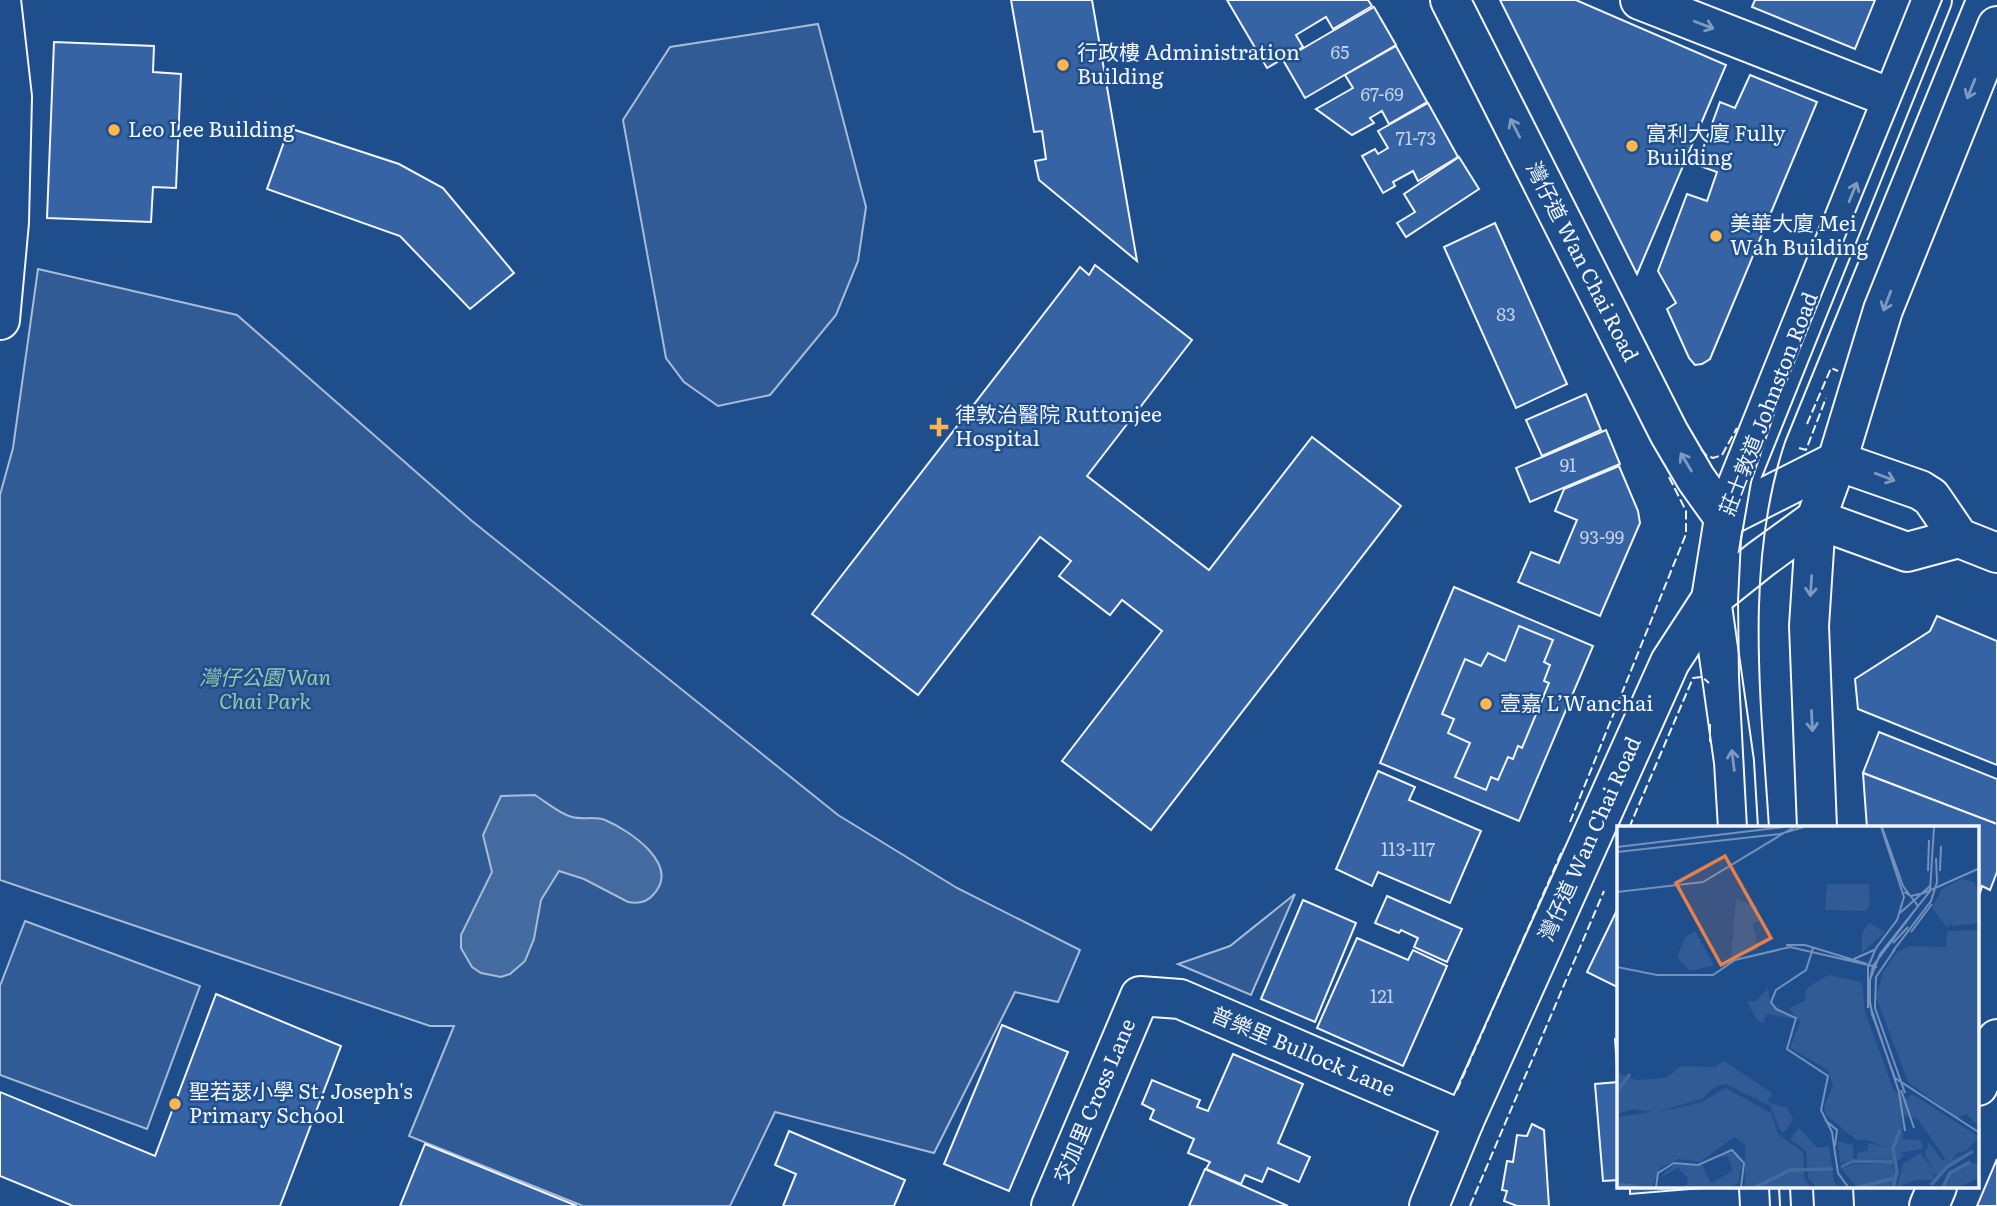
<svg xmlns="http://www.w3.org/2000/svg" width="1997" height="1206" font-family="Literata,'Noto Sans TC',serif">
<rect width="100%" height="100%" fill="#1f4e8c"/>
<g fill="#305b95" stroke="#a8bbd7" stroke-width="2">
<path d="M818,24L866,207L858,261L836,315L770,395L718,406L684,382L666,358L623,120L670,47Z"/>
<path d="M38,269L237,315L472,521L838,815L957,888L1080,950L1058,1002L1015,992L934,1153L775,1112L730,1206H583L409,1136L454,1026H430L0,880V495L13,448Z"/>
<path d="M1295,894L1251,995L1178,964L1230,946Z"/>
<path d="M25,921L200,986L147,1129L0,1075V986Z"/>
</g>
<path fill="#446ba0" stroke="#a8bbd7" stroke-width="2" d="M535,795C546,802 560,814 572,817C583,820 595,816 605,820C629,830 682,865 653,895C647,902 638,904 628,902L584,879L559,871L541,900L534,939L525,961L510,974L501,977L481,973L472,967L461,948V935L492,872L483,835L501,796Z"/>
<g fill="#3563a3" stroke="#f2f6ff" stroke-width="2">
<path d="M1011,0H1092L1137,261L1039,180L1035,161L1046,159L1042,131L1034,132Z"/>
<path d="M1227,0H1368L1372,6L1333,29L1326,17L1296,35L1303,47L1267,68Z"/>
<path d="M1500,0H1576L1726,65L1637,274Z"/>
<path d="M1755,0H1875L1855,49L1752,7Z"/>
<path d="M1374,7L1396,45L1305,98L1283,60Z"/>
<path d="M54,42L154,46L153,72L181,74L176,188L153,187L151,222L47,218Z"/>
<path d="M1396,46L1427,102L1389,124L1382,111L1370,118L1374,123L1352,135L1316,109L1353,88L1345,75Z"/>
<path d="M1750,75L1817,102L1710,359L1702,364L1695,365L1689,358L1667,309L1676,303L1658,271L1687,194L1707,201L1717,172L1697,165L1720,102L1735,108Z"/>
<path d="M1428,103L1458,157L1418,181L1413,171L1393,182L1395,186L1383,193L1362,156L1375,149L1378,154L1388,148L1378,131Z"/>
<path d="M289,128L399,164L443,188L514,273L470,309L400,236L267,189Z"/>
<path d="M1459,157L1479,189L1406,237L1397,223L1415,212L1404,194Z"/>
<path d="M1495,223L1567,384L1516,408L1444,247Z"/>
<path d="M1095,265L1192,340L1087,476L1209,570L1312,437L1401,506L1151,830L1062,761L1162,631L1122,600L1110,615L1059,576L1071,561L1040,537L918,695L812,614L1080,267L1089,275Z"/>
<path d="M1586,394L1601,430L1542,456L1526,420Z"/>
<path d="M1606,430L1620,464L1530,502L1516,468Z"/>
<path d="M1619,466L1638,511L1640,523L1600,616L1518,582L1531,552L1559,563L1577,520L1555,511L1564,489Z"/>
<path d="M1454,587L1593,646L1519,821L1380,763Z"/>
<path d="M1937,616L1997,641V765L1858,709L1855,679L1930,631Z"/>
<path d="M1519,626L1553,640L1544,662L1550,665L1544,681L1549,683L1522,748L1518,746L1513,759L1508,757L1498,780L1491,777L1486,790L1455,777L1470,743L1448,733L1454,719L1442,714L1465,659L1481,666L1488,653L1505,661Z"/>
<path d="M1879,732L1997,779V824L1863,773Z"/>
<path d="M1378,771L1415,787L1409,800L1481,831L1450,903L1378,872L1372,886L1336,869Z"/>
<path d="M1863,773L1997,824V872L1990,890L1982,886L1980,893L1978,892V828H1867Z"/>
<path d="M1387,896L1462,929L1447,962L1414,947L1418,938L1401,930L1399,933L1375,923Z"/>
<path d="M1303,900L1356,923L1315,1022L1261,999Z"/>
<path d="M1619,906V988L1587,972Z"/>
<path d="M1357,938L1408,960L1413,950L1447,966L1403,1066L1317,1028Z"/>
<path d="M216,994L341,1046L280,1206H73L0,1176V1092L155,1156Z"/>
<path d="M1002,1025L1068,1052L1009,1191L944,1164Z"/>
<path d="M1619,1038V1180L1603,1181L1595,1084L1618,1082L1615,1039Z"/>
<path d="M1233,1054L1303,1084L1278,1143L1310,1157L1299,1182L1268,1168L1262,1182L1245,1175L1241,1184L1206,1169L1210,1162L1188,1153L1194,1139L1150,1119L1154,1110L1142,1104L1152,1080L1200,1100L1197,1107L1208,1111Z"/>
<path d="M1532,1124L1544,1130L1549,1206H1517L1504,1201L1507,1191L1502,1190L1507,1161L1513,1162L1517,1135L1527,1136Z"/>
<path d="M789,1131L905,1180L894,1206H783L796,1174L775,1165Z"/>
<path d="M425,1144L577,1206H400Z"/>
<path d="M1997,1159V1206H1977Z"/>
<path d="M1205,1169L1288,1206H1189Z"/>
<path d="M1630,1187H1702L1703,1188L1630,1194Z"/>
</g>
<g fill="none" stroke-linecap="round" stroke-linejoin="round">
<g stroke="#f2f6ff" stroke-width="42">
<g id="minor">
<path d="M1450,0L1669,433L1696,479L1724,518"/>
<path d="M1640,0L1891,98"/>
<path d="M1724,518L1837,461L1920,490L1931,497L1959,538L1997,553"/>
<path d="M1816,519L1907,552L1959,538"/>
<path d="M1738,828L1734,762L1711,599L1724,518L1932,0"/>
<path d="M1817,828L1809,626L1816,519L1837,461L1883,310L1997,26"/>
<path d="M1978,1086L1997,1039"/>
<path d="M1759,1187L1760,1206"/>
<path d="M1833,1187L1834,1206"/>
<path d="M1051,1206L1140,996L1180,999L1464,1121"/>
<path d="M1429,1206L1464,1121L1670,662L1711,599L1761,559L1816,519"/>
<path d="M1929,1206L1937,1187"/>
</g>
</g>
<g stroke="#f2f6ff" stroke-width="42">
<path id="major" d="M0,320L9,222L12,97L1,0"/>
</g>
<use href="#minor" stroke="#1f4e8c" stroke-width="38"/>
<use href="#major" stroke="#1f4e8c" stroke-width="38"/>
<g stroke="#f2f6ff" stroke-width="2">
<path d="M1747,828L1739,678L1738,601L1741,540L1751,482L1779,399L1942,0"/>
<path d="M1769,828C1761,700 1744,566 1785,442L1965,0"/>
<path d="M1769,1187L1770,1206"/>
<path d="M1790,1187L1791,1206"/>
</g>
<g stroke="#f2f6ff" stroke-width="2" stroke-dasharray="9 3.5" stroke-linecap="butt">
<path d="M1807,424L1831,368L1838,371"/>
<path d="M1799,448L1806,450L1826,398"/>
<path d="M1701,449L1706,455L1713,458L1722,455L1737,428"/>
<path d="M1710,724V742"/>
<path d="M1570,822L1686,534V511L1669,477"/>
<path d="M1629,828L1693,678L1702,677L1709,683"/>
<path d="M1457,1090L1563,849"/>
<path d="M1470,1206L1604,891"/>
</g>
</g>
<defs><path id="oneway-shaft" d="M-6 0H5M1.5-3L5.5 0L1.5 3" fill="none" stroke-width="1.6" stroke-linecap="round" stroke-linejoin="round" transform="scale(1.75)"/></defs>
<g stroke="#7e9ac0">
<use href="#oneway-shaft" transform="translate(1704 25) rotate(21)"/>
<use href="#oneway-shaft" transform="translate(1971 89) rotate(112)"/>
<use href="#oneway-shaft" transform="translate(1515 128) rotate(-117)"/>
<use href="#oneway-shaft" transform="translate(1853 192) rotate(-68)"/>
<use href="#oneway-shaft" transform="translate(1887 301) rotate(111)"/>
<use href="#oneway-shaft" transform="translate(1686 462) rotate(-121)"/>
<use href="#oneway-shaft" transform="translate(1885 477) rotate(21)"/>
<use href="#oneway-shaft" transform="translate(1811 586) rotate(94)"/>
<use href="#oneway-shaft" transform="translate(1812 721) rotate(87)"/>
<use href="#oneway-shaft" transform="translate(1733 760) rotate(-97)"/>
</g>
<g fill="#ffb74d" stroke="#1f4e8c" stroke-width="2.5">
<circle cx="1063" cy="65" r="7"/>
<circle cx="114" cy="130" r="7"/>
<circle cx="1632" cy="146" r="7"/>
<circle cx="1716" cy="236" r="7"/>
<path d="M935.5 416.5h7v7h7v7h-7v7h-7v-7h-7v-7h7z"/>
<circle cx="1486" cy="704" r="7"/>
<circle cx="175" cy="1104" r="7"/>
</g>
<g text-anchor="middle" stroke-width="5" stroke-linejoin="round" paint-order="stroke">
<g font-size="18" fill="#c3d1e8">
<text x="1340" y="59">65</text>
<text x="1382" y="101">67-69</text>
<text x="1416" y="145">71-73</text>
<text x="1506" y="321">83</text>
<text x="1568" y="472">91</text>
<text x="1602" y="544">93-99</text>
<text x="1408" y="856">113-117</text>
<text x="1382" y="1003">121</text>
</g>
<g font-size="21" fill="#f2f6ff" stroke="#1f4e8c" text-anchor="start">
<text x="1077" y="60">行政樓 Administration<tspan x="1077" dy="24">Building</tspan></text>
<text x="128" y="137">Leo Lee Building</text>
<text x="1646" y="141">富利大廈 Fully<tspan x="1646" dy="24">Building</tspan></text>
<text x="1730" y="231">美華大廈 Mei<tspan x="1730" dy="24">Wah Building</tspan></text>
<text x="955" y="422">律敦治醫院 Ruttonjee<tspan x="955" dy="24">Hospital</tspan></text>
<text x="1500" y="711">壹嘉 L’Wanchai</text>
<text x="189" y="1099">聖若瑟小學 St. Joseph's<tspan x="189" dy="24">Primary School</tspan></text>
</g>
<g font-size="21" fill="#f2f6ff" stroke="#1f4e8c">
<text transform="translate(1582 262) rotate(63)" y="7">灣仔道 Wan Chai Road</text>
<text transform="translate(1769 404) rotate(-69)" y="7">莊士敦道 Johnston Road</text>
<text transform="translate(1590 839) rotate(-66)" y="7">灣仔道 Wan Chai Road</text>
<text transform="translate(1303 1052) rotate(23)" y="7">普樂里 Bullock Lane</text>
<text transform="translate(1095 1101) rotate(-67)" y="7">交加里 Cross Lane</text>
</g>
<g font-size="21" font-style="italic" fill="#97c8a6" stroke="#1f4e8c">
<text x="265" y="685">灣仔公園 Wan<tspan x="265" dy="24">Chai Park</tspan></text>
</g>
</g>
<g transform="translate(1617 826)">
<rect width="362" height="362" fill="#1f4e8c"/>
<path d="M345,53L357,56L362,67V97L335,100L332,93L333,101L329,100L315,82L325,63ZM210,58H252L253,80L249,85L208,84ZM119,73L140,81L141,96L136,97L141,124L114,131ZM252,97L268,106L245,127V107ZM362,104V301L350,288L340,292L291,256L259,171L266,146L280,126L293,120L329,121L330,105ZM78,105L97,139L73,145L60,131L68,111ZM211,149L245,156L248,186L277,265L290,272L295,268L362,311L349,325L340,327L335,334L344,330L320,350L317,347L316,354H298L280,361L286,337L304,327L316,344L308,328L312,316L325,334H329L300,292L284,290L286,313L304,314L306,323L283,327L287,329L282,334L240,333V327L250,325L252,317L269,322L253,315L238,313L209,289L207,281L216,259L211,244L173,222L183,196L172,182L188,175L189,163ZM151,162L153,176L178,193L150,188L146,197L140,194L130,175H139ZM107,235L155,267L150,276L170,282L176,293L169,305L164,306L153,280L109,258L99,260L85,273L38,286L15,283L0,288V246L18,254L49,252L64,240L97,241ZM109,262L154,287L161,308L186,326L187,352L194,361H128V319L117,311L83,336L62,333L43,342L35,361H0V291L61,282L85,276ZM182,302L201,322L212,320L217,356L223,361H199L191,352L189,325L173,313ZM221,315L236,319V333L223,337ZM113,326L121,329L125,339L121,357L113,361H69L71,352L61,342L41,353L58,338L85,339L94,357L116,345L111,330L101,333ZM354,337L362,338V352L342,361H329L335,347ZM237,338H275L278,346L273,361H239L225,343Z" fill="#305b95"/>
<path fill="none" stroke="#446ba0" stroke-width="3.5" d="M0,265L13,248M224,341L236,335L276,336M0,358L22,361M314,359L330,341L356,325M139,361L173,344L216,343M242,361L278,352M276,361L280,346L276,323L283,304M326,361L333,347L353,336"/>
<path fill="none" stroke="#7391ba" stroke-width="2" d="M265,1L286,60L301,80L256,140L251,163L255,188L278,252L363,307M0,21L167,1M0,26L163,8L187,1M311,45L312,14M323,45L324,20M0,66L86,56L177,1M287,66L294,70L307,67L363,42M283,87L313,60M294,106L315,78M276,117L291,101M169,119H188L250,138M196,122L189,144L159,164L154,176L159,183L179,192L170,223L211,250L204,284L215,306L221,347L231,361M276,125L314,75L320,56L319,32M237,133L257,124M0,141L40,149H96L118,134L173,121L260,141M251,182V141L259,122L280,94L287,71L264,1M258,182L259,151L278,123M258,182L288,267M284,264L297,302M208,294L220,304L218,320M288,305L282,266L253,179V154L263,128L313,65L317,1M39,361L41,347L57,337L81,339L115,324L127,337L124,361"/>
<path fill="#ea8049" fill-opacity="0.15" stroke="#ea8049" stroke-width="3.5" d="M108,30L154,112L104,139L59,57Z"/>
<rect width="362" height="362" fill="none" stroke="#f2f6ff" stroke-width="3.5"/>
</g>
</svg>
